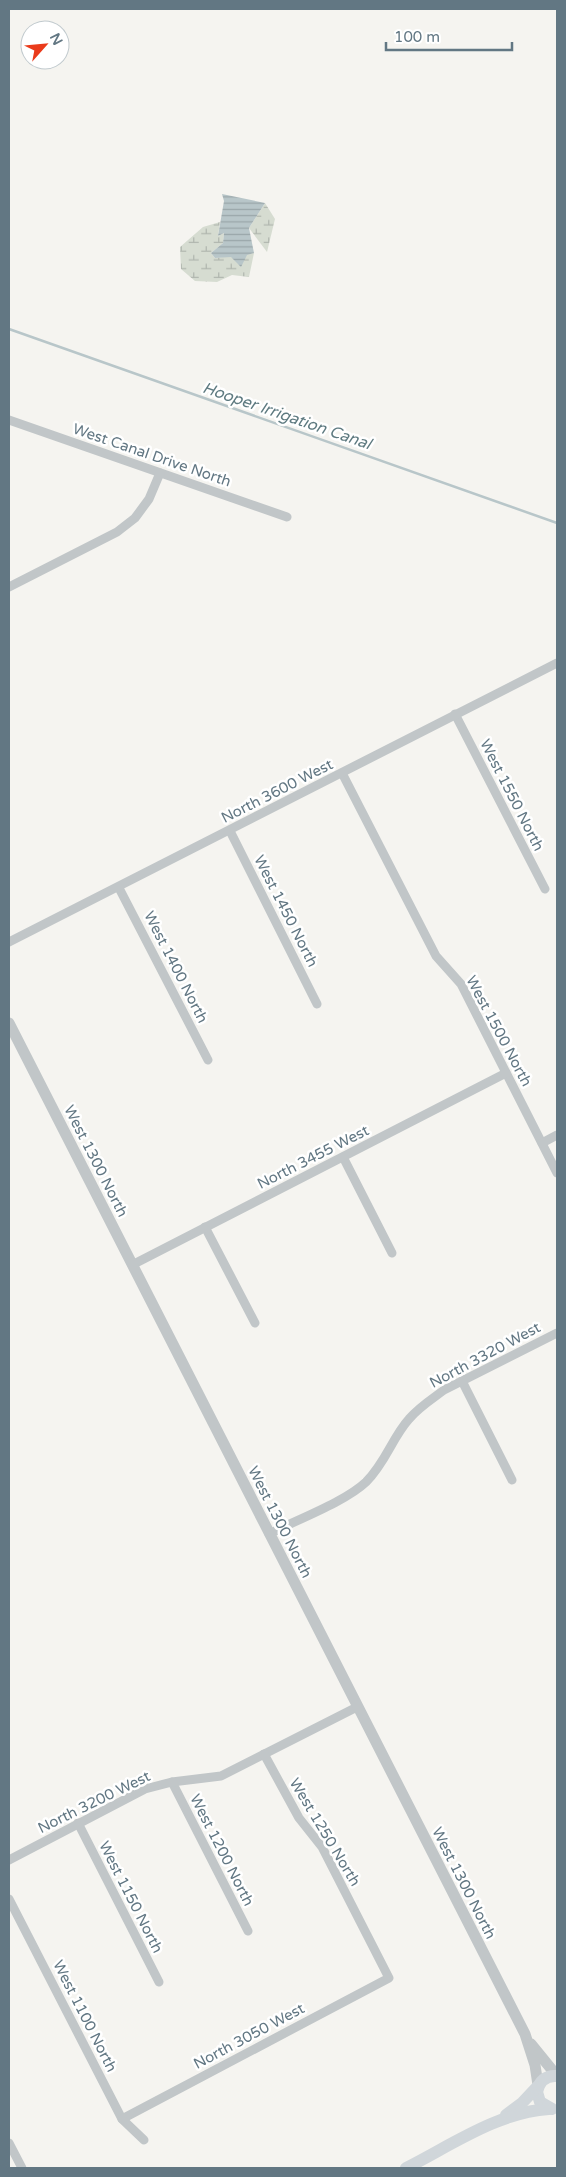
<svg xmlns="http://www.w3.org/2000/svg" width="566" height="2177" font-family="'Varela Round',sans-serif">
<defs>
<pattern id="wetland-marsh" width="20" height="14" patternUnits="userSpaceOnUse" patternTransform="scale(1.25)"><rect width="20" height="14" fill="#d6dcd1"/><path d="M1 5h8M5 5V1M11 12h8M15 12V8" fill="none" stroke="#b1b7af"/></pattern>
<pattern id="water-rules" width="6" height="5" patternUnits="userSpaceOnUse" patternTransform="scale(1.25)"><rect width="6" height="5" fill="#b8c6c9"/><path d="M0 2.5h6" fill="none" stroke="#99a6a9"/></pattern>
</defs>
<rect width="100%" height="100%" fill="#f5f4f0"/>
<g fill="url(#wetland-marsh)">
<path d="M265,203L275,219L267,252L249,228Z"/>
<path d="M220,222L218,236L224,233L223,243L211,253L215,258L254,253L249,277L232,275L217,282L195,281L181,269L180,247L203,227Z"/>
</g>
<path fill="url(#water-rules)" d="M222,194L265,203L249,228L254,253L247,255L241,267L231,257L215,258L211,253L223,243L224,233L218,236L224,201Z"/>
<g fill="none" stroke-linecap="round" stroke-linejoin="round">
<path stroke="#b8c6c9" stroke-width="2.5" d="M9,329L557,523"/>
<g stroke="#c1c6c8" stroke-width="9">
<path d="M9,420L287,517"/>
<path d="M9,587L117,532L135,518L149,499L160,473"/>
<path d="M455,714L545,889"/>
<path d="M342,773L436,956L461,984L557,1173"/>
<path d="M230,831L317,1004"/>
<path d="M119,888L208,1060"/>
<path d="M9,942L557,663"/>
<path d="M542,1143L557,1135"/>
<path d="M343,1157L392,1253"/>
<path d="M205,1227L255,1323"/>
<path d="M132,1265L506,1073"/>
<path d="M462,1381L512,1480"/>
<path d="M269,1534C296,1520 345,1502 366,1482C386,1462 392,1438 409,1419C419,1407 432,1399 444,1390L557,1333"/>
<path d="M172,1782L248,1931"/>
<path d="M78,1823L159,1982"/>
<path d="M9,1860L145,1789L172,1782L221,1776L357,1707"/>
<path d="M9,1899L122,2119L144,2140"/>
<path d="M122,2119L389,1978L322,1847L299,1818L264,1754"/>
<path d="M9,2143L22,2168"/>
</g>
<g stroke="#c1c6c8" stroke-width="11">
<path d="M9,1023L525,2034L535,2065L538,2085"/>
<path d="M531,2044L557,2076"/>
</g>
<g stroke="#d0d6da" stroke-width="12">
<path d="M552,2109L540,2102L537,2092C539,2081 546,2075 557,2076"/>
<path d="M506,2115L522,2103L537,2087"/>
<path d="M406,2168C450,2146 498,2112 549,2109"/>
</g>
</g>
<g text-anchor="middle" stroke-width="5" stroke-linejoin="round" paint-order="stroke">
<g font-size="15" fill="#627783" stroke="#fff">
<text transform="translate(152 455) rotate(19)" y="5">West Canal Drive North</text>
<text transform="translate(277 791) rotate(-27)" y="5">North 3600 West</text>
<text transform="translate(512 795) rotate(63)" y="5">West 1550 North</text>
<text transform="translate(286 911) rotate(63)" y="5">West 1450 North</text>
<text transform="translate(176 967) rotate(63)" y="5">West 1400 North</text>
<text transform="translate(499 1031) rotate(62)" y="5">West 1500 North</text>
<text transform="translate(313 1157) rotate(-27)" y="5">North 3455 West</text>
<text transform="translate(96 1161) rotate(63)" y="5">West 1300 North</text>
<text transform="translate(485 1355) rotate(-28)" y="5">North 3320 West</text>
<text transform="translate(280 1522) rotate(63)" y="5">West 1300 North</text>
<text transform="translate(94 1802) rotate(-26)" y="5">North 3200 West</text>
<text transform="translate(325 1832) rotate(59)" y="5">West 1250 North</text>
<text transform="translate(222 1850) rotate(63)" y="5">West 1200 North</text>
<text transform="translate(464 1883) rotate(63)" y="5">West 1300 North</text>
<text transform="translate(131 1897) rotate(63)" y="5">West 1150 North</text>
<text transform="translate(85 2016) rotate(63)" y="5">West 1100 North</text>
<text transform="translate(249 2036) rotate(-28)" y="5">North 3050 West</text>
</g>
<g font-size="16" font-style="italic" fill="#5e7a80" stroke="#fff">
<text transform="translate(287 415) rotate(19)" y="6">Hooper Irrigation Canal</text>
</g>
</g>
<rect width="566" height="2177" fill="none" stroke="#627783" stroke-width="20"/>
<g transform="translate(45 45) rotate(63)"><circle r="24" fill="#ffffff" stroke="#c0c9cd"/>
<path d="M0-4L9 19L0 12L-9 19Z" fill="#ea3b1b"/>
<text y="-8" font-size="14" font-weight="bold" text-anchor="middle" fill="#627783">N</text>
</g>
<path d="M386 42v8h126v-8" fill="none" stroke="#627783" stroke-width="2.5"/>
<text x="394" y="42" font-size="15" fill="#627783" stroke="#ffffff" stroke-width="4" paint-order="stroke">100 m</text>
</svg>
